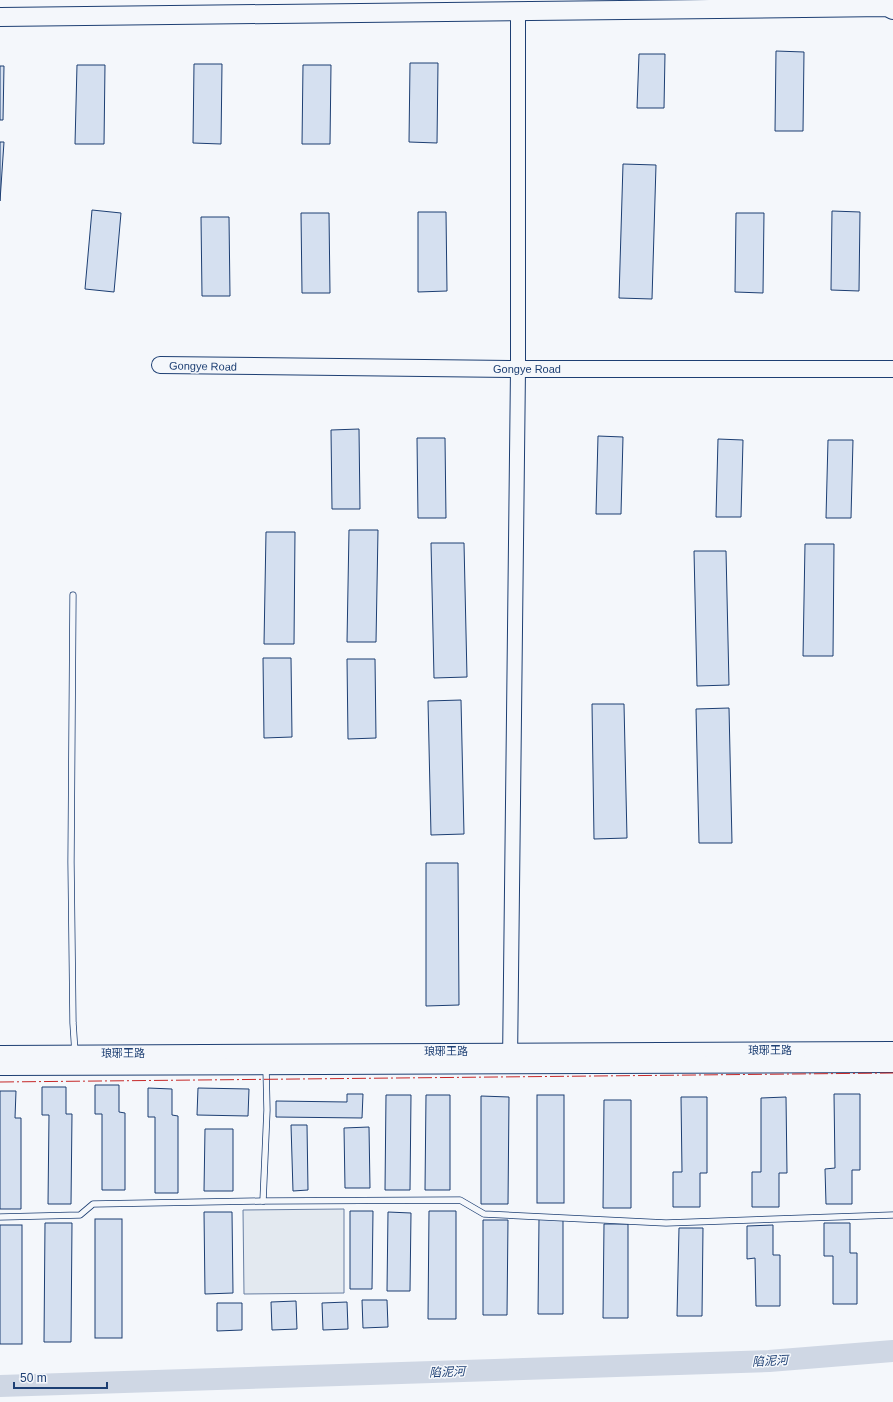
<svg xmlns="http://www.w3.org/2000/svg" width="893" height="1402" font-family="Helvetica,'Noto Sans SC',sans-serif">
<rect width="100%" height="100%" fill="#f4f7fb"/>
<path fill="#e3e9f0" stroke="#687fa3" d="M344,1209V1293L244,1294L243,1210Z"/>
<g fill="none" stroke-linecap="round" stroke-linejoin="round">
<path stroke="#cfd7e4" stroke-width="22" d="M0,1386L769,1361L893,1351"/>
</g>
<g fill="#d5e0f0" stroke="#1d3f73">
<path d="M776,51L804,52L803,131H775Z"/>
<path d="M639,54H665L664,108H637Z"/>
<path d="M410,63H438L437,143L409,142Z"/>
<path d="M194,64H222L221,144L193,143Z"/>
<path d="M77,65H105L104,144H75Z"/>
<path d="M303,65H331L330,144H302Z"/>
<path d="M0,66H4L3,120H0Z"/>
<path d="M0,142H4L0,201Z"/>
<path d="M623,164L656,165L652,299L619,298Z"/>
<path d="M92,210L121,213L114,292L85,289Z"/>
<path d="M832,211L860,212L859,291L831,290Z"/>
<path d="M418,212H446L447,291L418,292Z"/>
<path d="M301,213H329L330,293H302Z"/>
<path d="M736,213H764L763,293L735,292Z"/>
<path d="M201,217H229L230,296H202Z"/>
<path d="M359,429L360,509H332L331,430Z"/>
<path d="M598,436L623,437L621,514H596Z"/>
<path d="M417,438H445L446,518H418Z"/>
<path d="M718,439L743,440L741,517H716Z"/>
<path d="M828,440H853L851,518H826Z"/>
<path d="M349,530H378L376,642H347Z"/>
<path d="M266,532H295L294,644H264Z"/>
<path d="M431,543H464L467,677L434,678Z"/>
<path d="M805,544H834L833,656H803Z"/>
<path d="M694,551H726L729,685L697,686Z"/>
<path d="M263,658H291L292,737L264,738Z"/>
<path d="M347,659H375L376,738L348,739Z"/>
<path d="M461,700L464,834L431,835L428,701Z"/>
<path d="M592,704H624L627,838L594,839Z"/>
<path d="M729,708L732,843H699L696,709Z"/>
<path d="M426,863H458L459,1005L426,1006Z"/>
<path d="M95,1085H119V1112L125,1113V1190H102V1114H95Z"/>
<path d="M42,1087H66V1114H72L71,1204H48L49,1115H42Z"/>
<path d="M148,1088L172,1089V1115L178,1116V1193H155V1117H148Z"/>
<path d="M198,1088L249,1089L248,1116L197,1115Z"/>
<path d="M0,1091H16L15,1118H21V1209H0Z"/>
<path d="M347,1094H363L362,1118L276,1117V1101L347,1102Z"/>
<path d="M834,1094H860V1170H852V1204H826L825,1169L835,1168Z"/>
<path d="M386,1095H411L410,1190H385Z"/>
<path d="M426,1095H450V1190H425Z"/>
<rect x="537" y="1095" width="27" height="108"/>
<path d="M481,1096L509,1097L508,1204H481Z"/>
<path d="M681,1097H707V1173H700V1207H673V1172H682Z"/>
<path d="M786,1097L787,1173H779V1207H752V1172H761V1098Z"/>
<path d="M604,1100H631V1208H603Z"/>
<path d="M291,1125H307L308,1190L293,1191Z"/>
<path d="M369,1127L370,1188H345L344,1128Z"/>
<path d="M205,1129H233V1191H204Z"/>
<path d="M350,1211H373L372,1289H350Z"/>
<path d="M429,1211H456V1319H428Z"/>
<path d="M204,1212H232L233,1293L205,1294Z"/>
<path d="M388,1212L411,1213L410,1291H387Z"/>
<rect x="95" y="1219" width="27" height="119"/>
<path d="M539,1219H563V1314H538Z"/>
<path d="M483,1220H508L507,1315H483Z"/>
<path d="M45,1223H72L71,1342H44Z"/>
<path d="M824,1223H850V1253H857V1304H833V1256H824Z"/>
<path d="M604,1224H628V1318H603Z"/>
<rect x="0" y="1225" width="22" height="119"/>
<path d="M773,1225V1255H780V1306H756L755,1258L747,1259V1226Z"/>
<path d="M679,1228H703L702,1316H677Z"/>
<path d="M362,1300H387L388,1327L363,1328Z"/>
<path d="M296,1301L297,1329L272,1330L271,1302Z"/>
<path d="M347,1302L348,1329L323,1330L322,1303Z"/>
<path d="M217,1303H242V1330L217,1331Z"/>
</g>
<g fill="none" stroke-linecap="round" stroke-linejoin="round">
<g stroke="#1d3f73" stroke-width="7">
<g id="service">
<path d="M73,595L71,862L73,1023L75,1053"/>
<path d="M263,1201L267,1110L266,1068"/>
<path d="M0,1217L80,1215L93,1204L263,1201L460,1200L484,1214L666,1223L893,1215"/>
</g>
</g>
<g stroke="#1d3f73" stroke-width="16">
<path id="tertiary" d="M510,1063L518,369V11"/>
</g>
<g stroke="#1d3f73" stroke-width="18">
<g id="secondary">
<path d="M160,365L518,369H893"/>
<path d="M0,1054L893,1050"/>
<path d="M0,1067L893,1064"/>
</g>
</g>
<g stroke="#1d3f73" stroke-width="20">
<path id="primary" d="M0,17L887,7L893,10"/>
</g>
<use href="#service" stroke="#f4f7fb" stroke-width="5.5"/>
<use href="#tertiary" stroke="#f4f7fb" stroke-width="14"/>
<use href="#secondary" stroke="#f4f7fb" stroke-width="16"/>
<use href="#primary" stroke="#f4f7fb" stroke-width="18"/>
<path stroke="#c62828" stroke-width="1" stroke-dasharray="14 3 2 3" stroke-linecap="butt" d="M0,1082L893,1073"/>
</g>
<g text-anchor="middle" stroke-width="3" stroke-linejoin="round" paint-order="stroke">
<g font-size="11" fill="#1d3f73" stroke="#f4f7fb">
<text transform="translate(203 366) rotate(1)" y="4">Gongye Road</text>
<text x="527" y="373">Gongye Road</text>
<text x="770" y="1054">琅琊王路</text>
<text x="446" y="1055">琅琊王路</text>
<text x="123" y="1057">琅琊王路</text>
</g>
<g font-size="12" font-style="italic" fill="#1d3f73" stroke="#f4f7fb">
<text transform="translate(770 1361) rotate(-3)" y="4">陷泥河</text>
<text transform="translate(447 1372) rotate(-2)" y="4">陷泥河</text>
</g>
</g>
<path d="M14 1382v6h93v-6" fill="none" stroke="#1d3f73" stroke-width="2"/>
<text x="20" y="1382" font-size="12" fill="#1d3f73" stroke="#f4f7fb" stroke-width="3" paint-order="stroke">50 m</text>
</svg>
